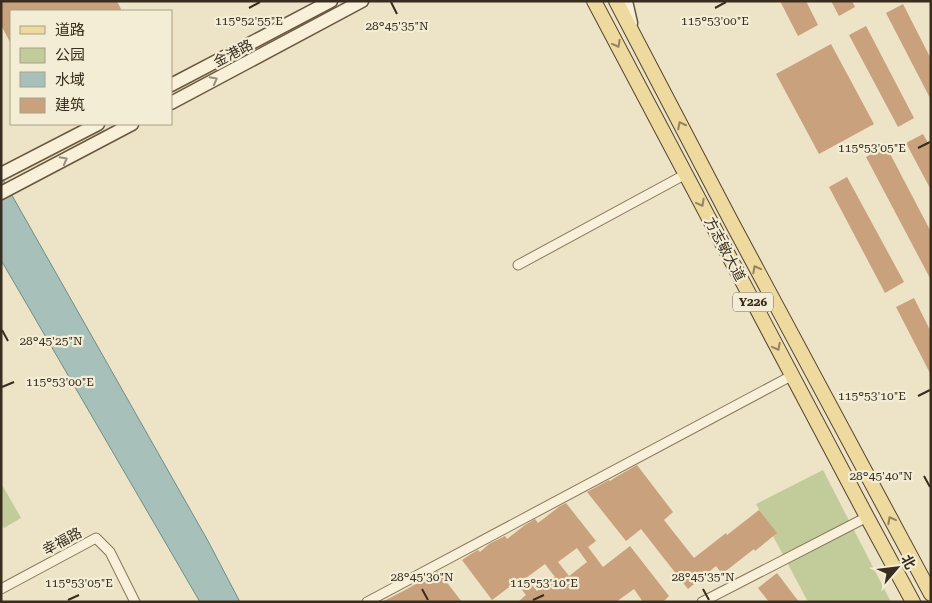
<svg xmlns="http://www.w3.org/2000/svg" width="932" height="603" font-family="'Roboto Serif','Noto Sans SC',serif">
<rect width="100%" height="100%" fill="#ede3c6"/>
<g fill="#c2cb9a">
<path d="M823,470L891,602H808L756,504Z"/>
<path d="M1,483L21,518L4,528L1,524Z"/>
</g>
<path fill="#a7c0ba" stroke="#6e8e88" d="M1,176L208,541L240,602H200L1,260Z"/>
<g fill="#c9a17d" fill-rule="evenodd">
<path d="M1,1H117L122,11H11V44L1,25Z"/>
<path d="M780,1H806L818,25L798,36Z"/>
<path d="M831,1H852L855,7L839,16Z"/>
<path d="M903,4L931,59V100L886,13Z"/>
<path d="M866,26L914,118L898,127L849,35Z"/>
<path d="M831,44L874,124L819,154L776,74Z"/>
<path d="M923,134L931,148V190L906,143Z"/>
<path d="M886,146L931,232V280L866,157Z"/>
<path d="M847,177L904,282L885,293L829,187Z"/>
<path d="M914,298L931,332V375L896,307Z"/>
<path d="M637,465L673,512L664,520L694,558L726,533L727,535L759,510L777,533L755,551L754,549L722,574L716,566L688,589L641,529L626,541L587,492L609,480L610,481L616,477Z"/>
<path d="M566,503L596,541L588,547L603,567L630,546L669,596L663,602H643L634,589L616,602H518L526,595L516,582L492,600L462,560L471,554L478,550L480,552L489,544L505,536L507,539L525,525L535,519L538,523L560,506ZM577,548L587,562L569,576L558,562ZM545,564L555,577L537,591L526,578Z"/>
<path d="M438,571L462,602H382L407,589Z"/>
<path d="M777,573L799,602H769L758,588Z"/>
</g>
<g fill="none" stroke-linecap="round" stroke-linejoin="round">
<g stroke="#87765c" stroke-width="11">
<g id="street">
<path d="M518,265L686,174"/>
<path d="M1,589L96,538L110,552L135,602"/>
<path d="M367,602L793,375"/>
<path d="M702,602L867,517"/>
</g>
</g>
<g stroke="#69573f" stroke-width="15">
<g id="secondary">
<path d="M626,1L631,23"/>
<path d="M171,85L331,1"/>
<path d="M171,103L362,1"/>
<path d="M1,174L98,124"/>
<path d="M1,193L132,124"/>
</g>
</g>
<g stroke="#554430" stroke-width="16">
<g id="primary">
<path d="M594,1L867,517L913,602"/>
<path d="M616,1L731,221L931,594"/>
</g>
</g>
<use href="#street" stroke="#f8f0d9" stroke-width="9"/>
<use href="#secondary" stroke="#f8f0d9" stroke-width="12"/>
<use href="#primary" stroke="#eeda9f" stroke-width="14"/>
</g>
<defs><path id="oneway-chevron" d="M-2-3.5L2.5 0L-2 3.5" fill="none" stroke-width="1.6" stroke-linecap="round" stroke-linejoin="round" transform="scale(1.25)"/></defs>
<g stroke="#93845f">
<use href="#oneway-chevron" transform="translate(617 44) rotate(62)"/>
<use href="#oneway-chevron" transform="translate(681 125) rotate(-117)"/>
<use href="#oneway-chevron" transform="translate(701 203) rotate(62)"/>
<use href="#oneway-chevron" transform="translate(756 269) rotate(-118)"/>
<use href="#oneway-chevron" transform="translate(777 347) rotate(62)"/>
<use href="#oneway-chevron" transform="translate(891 520) rotate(-118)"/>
</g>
<g stroke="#988e7c">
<use href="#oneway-chevron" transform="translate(214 80) rotate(-28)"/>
<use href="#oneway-chevron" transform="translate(64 160) rotate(-28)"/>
</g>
<path fill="none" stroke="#382d1f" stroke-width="2" d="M391,2L397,14M249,8L260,2M715,8L726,2M918,148L930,142M2,330L8,341M2,387L14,382M918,396L930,390M924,476L930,487M422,589L428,600M703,589L709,600M68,600L79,595M533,600L544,595"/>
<g text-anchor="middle" stroke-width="4.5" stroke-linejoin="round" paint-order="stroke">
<rect fill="#f4edd5" stroke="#706756" stroke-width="1" x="733" y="292.5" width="40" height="19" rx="4"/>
<g font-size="12" font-weight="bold" fill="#382d1f">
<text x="753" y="306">Y226</text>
</g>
<g font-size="14" fill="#382d1f" stroke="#f4edd5">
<text transform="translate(233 53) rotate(-28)" y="5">金港路</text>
<text transform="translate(725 249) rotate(62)" y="5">方志敏大道</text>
<text transform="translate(62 541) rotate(-28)" y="5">幸福路</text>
</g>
</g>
<g font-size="12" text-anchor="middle" fill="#382d1f" stroke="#f4edd5" stroke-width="4.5" stroke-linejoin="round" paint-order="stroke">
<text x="249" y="25">115°52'55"E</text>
<text x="715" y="25">115°53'00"E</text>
<text x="397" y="30">28°45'35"N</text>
<text x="872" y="152">115°53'05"E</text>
<text x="51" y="345">28°45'25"N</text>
<text x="60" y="386">115°53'00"E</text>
<text x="872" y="400">115°53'10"E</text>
<text x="881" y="480">28°45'40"N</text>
<text x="422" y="581">28°45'30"N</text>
<text x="703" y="581">28°45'35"N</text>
<text x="79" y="587">115°53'05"E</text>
<text x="544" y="587">115°53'10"E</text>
</g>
<rect width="932" height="603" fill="none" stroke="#382d1f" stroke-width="5"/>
<rect x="10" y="10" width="162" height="115" fill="#f4edd5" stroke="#a9a08c"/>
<rect x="20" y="26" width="25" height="8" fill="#eeda9f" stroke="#a9a08c"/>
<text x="55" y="35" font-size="15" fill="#382d1f">道路</text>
<rect x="20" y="48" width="25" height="15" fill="#c2cb9a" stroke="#a9a08c"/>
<text x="55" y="60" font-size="15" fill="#382d1f">公园</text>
<rect x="20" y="72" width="25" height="15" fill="#a7c0ba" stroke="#a9a08c"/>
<text x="55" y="85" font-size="15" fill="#382d1f">水域</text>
<rect x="20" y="98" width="25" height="15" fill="#c9a17d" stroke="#a9a08c"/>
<text x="55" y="110" font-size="15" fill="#382d1f">建筑</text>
<g transform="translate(897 568) rotate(62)" stroke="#f4edd5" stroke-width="4" paint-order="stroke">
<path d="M0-4L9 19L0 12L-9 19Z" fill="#382d1f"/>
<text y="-8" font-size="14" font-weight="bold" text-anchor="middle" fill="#382d1f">北</text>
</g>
</svg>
